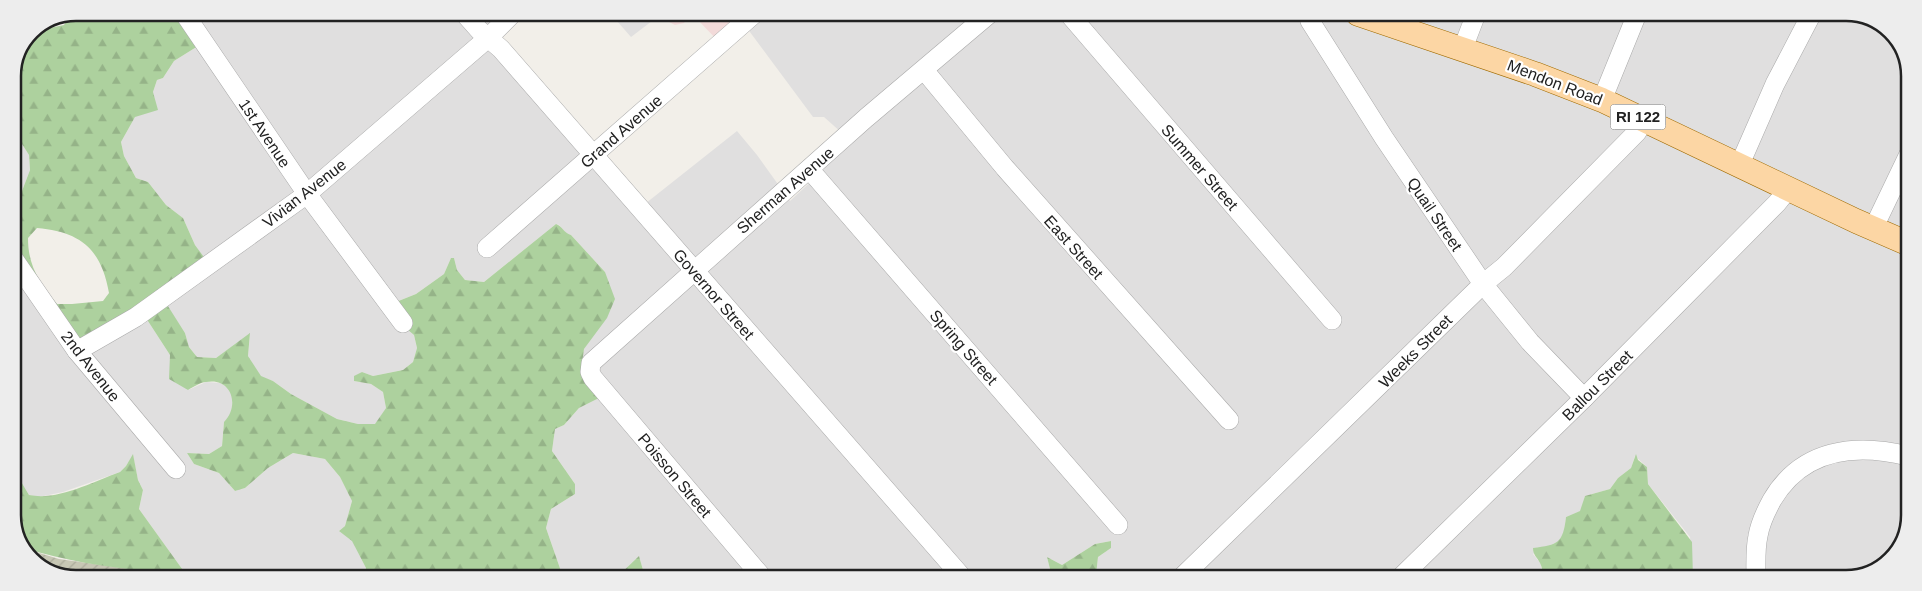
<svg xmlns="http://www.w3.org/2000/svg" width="1922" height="591" font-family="Helvetica,sans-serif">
<defs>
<pattern id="construction-furrows" width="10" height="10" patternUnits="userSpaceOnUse" patternTransform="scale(1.25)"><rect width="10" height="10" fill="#c7c7b4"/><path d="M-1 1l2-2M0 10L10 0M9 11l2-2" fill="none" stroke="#abab9a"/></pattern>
<pattern id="forest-firs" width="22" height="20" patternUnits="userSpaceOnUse" patternTransform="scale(1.25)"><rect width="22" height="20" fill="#add19e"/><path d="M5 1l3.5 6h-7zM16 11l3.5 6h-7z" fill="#95b388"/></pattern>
</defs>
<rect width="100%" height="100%" fill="#f2efe9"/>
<g fill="#e0dfdf">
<path d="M178,13H522L490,41L636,211L737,131L757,155L790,201L816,177L851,141L824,117H813L747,28L764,13L1863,15L1894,34L1909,72L1907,532L1885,565L1846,578H1692L1693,577L1690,537L1648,484L1647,467L1635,456L1631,468L1618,478L1610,489L1585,496L1581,511L1566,517L1564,533L1559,541L1533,554L1541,564L1542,574L1546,578H1098L1096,575L1098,557L1111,548V541L1095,544L1062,565L1047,557L1052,577H645L639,556L617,577H563L546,528L551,509L575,494V484L552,451L555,429L564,425L579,408L601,397L582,364L584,349L591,338L605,272L571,235L566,233L559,225L556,224L484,282L465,280L457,270L454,258H451L444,274L416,294L386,306L396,320L414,335L417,348L413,362L403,370L373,376L362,372L354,381L371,384L383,392L386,408L375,425L358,424L337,419L291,394L273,381L261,377L248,356L250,334L216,358L197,357L189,347L185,333L165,303L211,268L195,245L183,218L166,205L148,182L136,178L124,156L121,142L135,117L153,92L157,80L163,78L174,61L198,46Z"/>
<path d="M610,13H659L663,19L652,21L631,37Z"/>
<path d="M13,130L29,155L30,170L22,191L13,198Z"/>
<path d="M13,268L35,302L146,318L170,355L188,390L206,382L221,383L228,388L233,397L231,415L224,422L222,446L209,454L187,453L194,464L219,473L235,491L245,488L268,468L293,453L325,459L340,477L352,501L345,526L339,531L352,540L366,568L364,577L190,576L185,573L139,509L143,490L138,480L133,455L126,466L120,472L63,492L39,497L29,495L13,468Z"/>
</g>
<path fill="#f2dad9" d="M659,13H764L723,46L695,17H689L684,23L675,25L663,19Z"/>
<path fill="url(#construction-furrows)" d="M23,548L59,559L151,572L177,571L185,573L190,576H59L26,554Z"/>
<g fill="url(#forest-firs)" fill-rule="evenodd">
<path d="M98,13H178L198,46L174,61L163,78L157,80L153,92L158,110L135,117L121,142L124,156L136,178L148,182L166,205L183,218L195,245L212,268L166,303L185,333L189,347L197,357L216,358L250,333L248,356L261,376L273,381L291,394L337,419L358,424H375L386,408L383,392L371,384L354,381V376L362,372L373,376L403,370L413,362L417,348L414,335L396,320L386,306L416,294L444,274L451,258H454L457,270L465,280L484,282L556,224C562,226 564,233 571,235L605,272L615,299L607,318L584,349L582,364L601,397L579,408L564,425L555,429L552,451L575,484V494L551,509L546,528L563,577H364L366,568L352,541L339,531L345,526L352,501L340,477L325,459L293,453L268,468L245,488L235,491L219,473L194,464L187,453L209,454L222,446L224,422C240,406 232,377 206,382C201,382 193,387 188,390L169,379L170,355L146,318L86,354L13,268V198L22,191L30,170L29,155L13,130V76L31,31L40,27L45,29L64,25L70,15ZM37,228C80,232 101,248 109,293L103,301L72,304H57C40,283 28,267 28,238Z"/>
<path d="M133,454L138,480L143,490L139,509L185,573C174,571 162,572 150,571C107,568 64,560 23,548L13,519V468L29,495C58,501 92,482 120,472L126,466Z"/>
<path d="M1636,454L1638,460L1647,467L1648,484L1692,542L1693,577L1546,578C1541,573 1543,568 1540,563C1537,557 1533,555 1533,548C1558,545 1563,543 1566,517L1580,511L1585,496L1610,489L1618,478L1631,468Z"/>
<path d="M1111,541V548L1098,557L1096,575L1098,578L1052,577L1047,557L1062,565L1095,544Z"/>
<path d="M639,556L645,577H617Z"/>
</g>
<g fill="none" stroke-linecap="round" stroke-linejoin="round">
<g stroke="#a9a9a9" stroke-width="20">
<g id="minor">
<path d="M184,13L307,194L403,323"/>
<path d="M464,13L479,30L501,49L962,577"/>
<path d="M1069,14L1332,320"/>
<path d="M1308,14L1310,21L1384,138L1483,284L1530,342L1584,398"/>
<path d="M1463,48L1476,14"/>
<path d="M924,70L1005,168L1229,420"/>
<path d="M1602,100L1637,14"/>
<path d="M1740,164L1775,84L1811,15"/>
<path d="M810,170L1118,525"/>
<path d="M1874,227L1909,154"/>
<path d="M487,248L755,13"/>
<path d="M13,258L77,351L176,469"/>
<path d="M77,351L136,317L307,194L488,38L513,13"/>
<path d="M762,577L593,378L590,372L591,363L866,118L989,14"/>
<path d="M1181,578L1483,284L1504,267L1637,132L1644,120"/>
<path d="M1400,578L1584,398L1777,203L1789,188"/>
<path d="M1756,578C1756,565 1755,549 1758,536C1760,523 1766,511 1772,500C1802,449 1855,443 1908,456"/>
</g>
</g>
<g stroke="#a06b00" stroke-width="25">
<path id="major" d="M1358,14L1535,74L1602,100L1856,221L1909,244"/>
</g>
<use href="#minor" stroke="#fff" stroke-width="19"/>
<use href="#major" stroke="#fcd6a4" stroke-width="24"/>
</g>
<g text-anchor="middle" stroke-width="4.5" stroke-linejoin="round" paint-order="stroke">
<rect fill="#fff" stroke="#646464" stroke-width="1" x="1610.5" y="104.5" width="55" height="25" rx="4"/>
<g font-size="15" font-weight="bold" fill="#222">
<text x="1638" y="122">RI 122</text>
</g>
<g font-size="16" fill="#222" stroke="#fff">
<text transform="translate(1555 82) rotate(21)" y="6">Mendon Road</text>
<text transform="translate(621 131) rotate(-41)" y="6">Grand Avenue</text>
<text transform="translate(265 133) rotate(56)" y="6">1st Avenue</text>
<text transform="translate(1200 167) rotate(49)" y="6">Summer Street</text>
<text transform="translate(785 190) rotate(-41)" y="6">Sherman Avenue</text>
<text transform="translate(304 193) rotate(-38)" y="6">Vivian Avenue</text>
<text transform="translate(1435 214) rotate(56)" y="6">Quail Street</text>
<text transform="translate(1074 247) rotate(48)" y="6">East Street</text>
<text transform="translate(714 294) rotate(49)" y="6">Governor Street</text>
<text transform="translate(964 347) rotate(49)" y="6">Spring Street</text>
<text transform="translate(1415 351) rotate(-45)" y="6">Weeks Street</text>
<text transform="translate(91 366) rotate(52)" y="6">2nd Avenue</text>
<text transform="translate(1597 385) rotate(-45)" y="6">Ballou Street</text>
<text transform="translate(675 475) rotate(50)" y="6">Poisson Street</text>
</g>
</g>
<path d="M0 0H1922V591H0ZM76 21H1846A55 55 0 0 1 1901 76V515A55 55 0 0 1 1846 570H76A55 55 0 0 1 21 515V76A55 55 0 0 1 76 21Z" fill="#ededed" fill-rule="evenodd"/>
<path fill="none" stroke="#222" stroke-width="2.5" d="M76 21H1846A55 55 0 0 1 1901 76V515A55 55 0 0 1 1846 570H76A55 55 0 0 1 21 515V76A55 55 0 0 1 76 21Z"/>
</svg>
